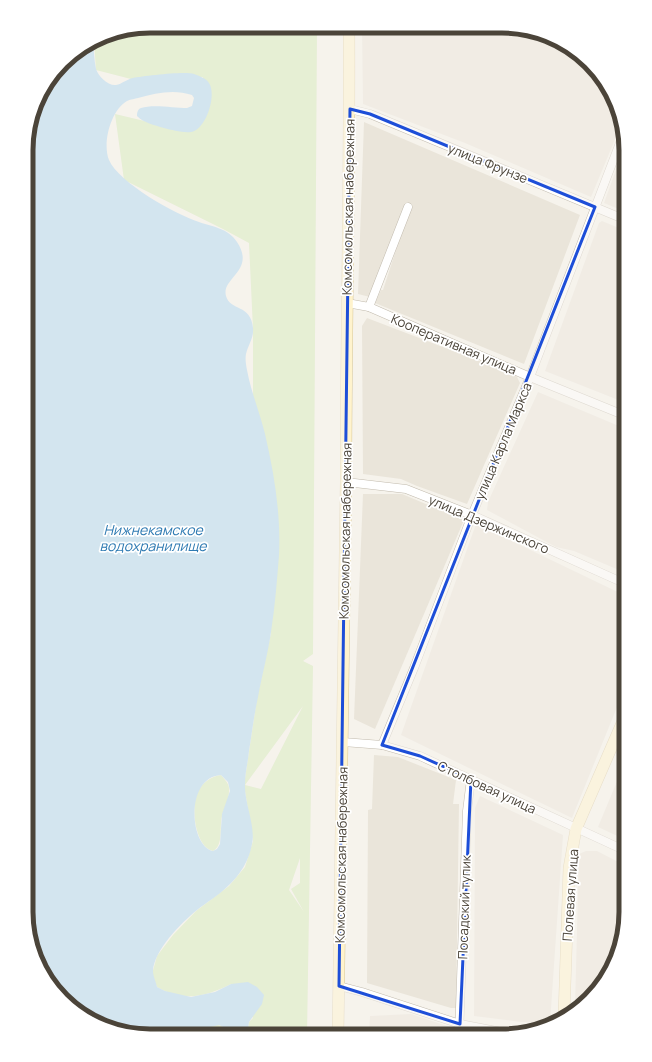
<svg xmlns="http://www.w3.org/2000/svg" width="652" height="1062" font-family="Manrope,sans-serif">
<rect width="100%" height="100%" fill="#f6f3ec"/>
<g fill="#eae5da">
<path d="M362,27H518L578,52L617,103L621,125L591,197L465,143L363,104Z"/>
<path d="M364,122L580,215L524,364L375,303L381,290H383L410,207L370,297L358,294Z"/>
<path d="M625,145L626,150V212L604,203Z"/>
<path d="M602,221L626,231V403L545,371L599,223Z"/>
<path d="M367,318L516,375L520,383L467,504L417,486L401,479L363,474L362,326Z"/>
<path d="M538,392L626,429V573L574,551L556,547L487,510L488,502Z"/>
<path d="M363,494H402L464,520L375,729L354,719Z"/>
<path d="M476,524L626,596V685L572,818L401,735Z"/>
<path d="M374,755L398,757L456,780L453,804H459L456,1008H451L367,983L368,810L372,809Z"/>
<path d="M626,760V840L598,827Z"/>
<path d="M480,796L563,835L550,1023L521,1022L474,1016L475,808Z"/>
<path d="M586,851H597L626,866V920L617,959L600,987L575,1007L579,854Z"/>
<path d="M411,1014L453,1028L451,1036H369L370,1016Z"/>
<path d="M463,1031L489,1036H463Z"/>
</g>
<g fill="#d2eab5" fill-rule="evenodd">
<path d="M150,26H317L313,654L303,661L313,666L307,1035H247L249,1022L253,1018L231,984C205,997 184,1002 157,987L152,974L157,956L173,935L196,911L229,886L245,867L253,841L244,785L257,698L271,633L253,396V329L249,243L223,229L124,180L115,114L191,132L203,77L131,79L96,70L94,41L103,35ZM303,706L261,789L245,785ZM300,858V883L291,889L304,912L289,890Z"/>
<path d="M221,775C225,780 230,784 229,791C229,800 224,808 222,816C219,827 224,845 213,851C195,847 191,808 197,793C201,784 211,776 221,775Z"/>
<path d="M213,1025C222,1024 225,1028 229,1035H175Z"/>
</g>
<path fill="#a9d4f2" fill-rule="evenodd" d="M93,41C94,50 94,60 96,69C98,76 108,86 116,85C122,84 127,79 133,78C144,76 185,71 194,74C199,76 206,78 209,83C217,95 206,130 191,132C183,133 172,130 164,128C154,125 144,123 137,116C137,112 138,109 141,108C153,104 174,108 187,108L192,106L194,98L192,95C174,89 156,93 138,98C135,99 131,99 127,101C111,110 102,143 109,160C119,183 175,214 199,222C213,227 228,228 237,242C256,271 221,278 226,296C230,311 251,304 253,328C254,338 248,345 246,354C245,359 246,365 247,370C251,392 260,413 265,434C274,473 281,514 279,555C277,580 275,606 271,632C268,653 262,675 258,697C254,715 252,733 249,751C248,762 245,773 245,784C244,802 256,827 252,844C249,861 240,875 228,886C219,895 207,902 197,910C181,923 154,950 153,971C153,976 156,982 157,987L165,991L191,997L215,992L231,984L248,982L257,987L264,995L262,1004L249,1022L247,1035H229L223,1027L219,1025L175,1035H134L75,1010L35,959L26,912L27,134L39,95L68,57ZM221,775L228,782L230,791L222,814L220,844L217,849L213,851C189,846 185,777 221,775Z"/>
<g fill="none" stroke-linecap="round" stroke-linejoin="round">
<g stroke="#c2bbae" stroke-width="9">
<g id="street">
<path d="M350,109L370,114L626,220"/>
<path d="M347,303L369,307L530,377L626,416"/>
<path d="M369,307L408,207"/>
<path d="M346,482L406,489L472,515L626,584"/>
<path d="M343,742L382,745L420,756L626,851"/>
<path d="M382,745L414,668L472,515L530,377L623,135"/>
<path d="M339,986L362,992L460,1024L512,1034"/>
<path d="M459,1036L467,811L471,779"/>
</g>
</g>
<g stroke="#d6c79b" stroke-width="12">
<g id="secondary">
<path d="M564,1015L569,868L576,829L626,714"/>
<path d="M338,1036L346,482C346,330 350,178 349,27"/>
</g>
</g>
<use href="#street" stroke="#fff" stroke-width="8"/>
<use href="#secondary" stroke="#fff3cd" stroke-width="11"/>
</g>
<path d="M0 0H652V1062H0ZM350,109L370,114L595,207L382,745L420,756L471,779L460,1024L339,986Z" fill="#f6f3ec" fill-opacity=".55" fill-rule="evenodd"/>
<path fill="none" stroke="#1d4ed8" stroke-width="3" stroke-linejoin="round" d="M350,109L370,114L595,207L382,745L420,756L471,779L460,1024L339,986Z"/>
<g text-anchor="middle" stroke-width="3.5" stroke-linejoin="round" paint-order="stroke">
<g font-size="13" fill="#4b4439" stroke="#fff">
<text transform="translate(488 163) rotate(22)" y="5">улица Фрунзе</text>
<text transform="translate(348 207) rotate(-89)" y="5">Комсомольская набережная</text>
<text transform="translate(454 344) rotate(23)" y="5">Кооперативная улица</text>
<text transform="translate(503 441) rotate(-67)" y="5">улица Карла Маркса</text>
<text transform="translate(489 524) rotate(23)" y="5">улица Дзержинского</text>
<text transform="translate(345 531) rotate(-89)" y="5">Комсомольская набережная</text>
<text transform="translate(487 787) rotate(25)" y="5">Столбовая улица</text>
<text transform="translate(341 855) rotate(-89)" y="5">Комсомольская набережная</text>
<text transform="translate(570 895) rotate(-86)" y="5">Полевая улица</text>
<text transform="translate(464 907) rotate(-88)" y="5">Посадский тупик</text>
</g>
<g font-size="14" font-style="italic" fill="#2e7ab2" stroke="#fff">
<text x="153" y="535">Нижнекамское<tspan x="153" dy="16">водохранилище</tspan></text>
</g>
</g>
<path d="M0 0H652V1062H0ZM150 33H502A117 117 0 0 1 619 150V912A117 117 0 0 1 502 1029H150A117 117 0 0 1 33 912V150A117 117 0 0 1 150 33Z" fill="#fff" fill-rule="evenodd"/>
<path fill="none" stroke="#4b4439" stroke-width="5" d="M150 33H502A117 117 0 0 1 619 150V912A117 117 0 0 1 502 1029H150A117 117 0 0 1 33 912V150A117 117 0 0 1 150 33Z"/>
</svg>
